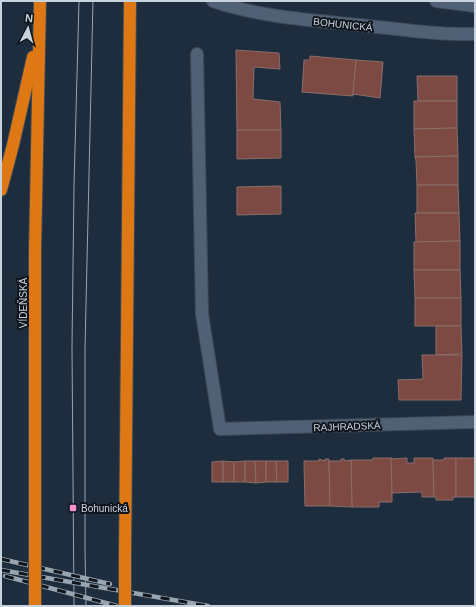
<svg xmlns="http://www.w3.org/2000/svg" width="476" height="607" font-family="Helvetica,sans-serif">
<rect width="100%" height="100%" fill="#1e2d3e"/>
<g fill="#7d4943" stroke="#8b6e6a">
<path d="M236,50L279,53L280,69L254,67L253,99L280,102L281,130H237Z"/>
<path d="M310,56L356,60L353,96L302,92L304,60H310Z"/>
<path d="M356,60L383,62L380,98L353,94Z"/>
<path d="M417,76H457V101H418Z"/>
<path d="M414,101H457V128L414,129Z"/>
<path d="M457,128L458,156L415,157L414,129Z"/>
<path d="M237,130H281V158L237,159Z"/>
<path d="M458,156V185H417L416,160L415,157Z"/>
<path d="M417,185H458L459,213H417Z"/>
<path d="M281,186V214L237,215V187Z"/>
<path d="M415,213H459L460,241L416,242Z"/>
<path d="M460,241V270H414V242Z"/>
<path d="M414,270H460L461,298H415Z"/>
<rect x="415" y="298" width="46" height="28"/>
<path d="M436,326H461L462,354L436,355Z"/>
<path d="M422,355H462L461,400H399L398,380L423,379Z"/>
<path d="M373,458H392V502H379V507H352L351,460H373Z"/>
<path d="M407,458V463H414V458H433L434,497H422V492L392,493L391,459Z"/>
<path d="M444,458H456V497H453V500H436V497H434L433,460H444Z"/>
<rect x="456" y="458" width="19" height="39"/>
<path d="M319,459L325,461V459H329V461L330,506H305L304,461H319Z"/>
<path d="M341,459H344L345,461L351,460L352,507L330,506L329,461H341Z"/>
<path d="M223,461V482H212V462Z"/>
<path d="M223,461L234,462V482H223Z"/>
<path d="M245,461V482H234V462Z"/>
<path d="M245,461H255L256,483L245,482Z"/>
<path d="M255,461H266V482L256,483Z"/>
<path d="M266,461H276L277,482H266Z"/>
<path d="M276,461H288V482H277Z"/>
</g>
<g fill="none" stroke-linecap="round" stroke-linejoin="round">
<g stroke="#3d4a58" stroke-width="14">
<g id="minor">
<path d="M213,1C260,17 310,20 360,25C398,29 436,35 475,34"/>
<path d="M436,1L475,6"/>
<path d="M197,54L202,314L220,429L475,422"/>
</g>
</g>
<g stroke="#3d4a58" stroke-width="14">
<g id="highway">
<path d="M1,190L13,145L33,57"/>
<path d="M35,537V251L40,1"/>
<path d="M125,558L130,1"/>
</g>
</g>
<use href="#minor" stroke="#516175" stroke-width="12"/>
<use href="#highway" stroke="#de7815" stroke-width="12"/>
<g stroke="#99a4b1" stroke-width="1">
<path d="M74,606L72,347L74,186L79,1"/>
<path d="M86,606L85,549V348L93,1"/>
</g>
<g stroke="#99a4b1" stroke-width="4.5">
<g id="rail">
<path d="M1,559L110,584"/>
<path d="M1,570L208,606"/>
<path d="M5,576L117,606"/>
</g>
</g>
<use href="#rail" stroke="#0e151c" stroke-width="3" stroke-dasharray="9" stroke-linecap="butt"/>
<g stroke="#3d4a58" stroke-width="14" stroke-linecap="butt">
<g id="highway-bridge">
<path d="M35,537V606"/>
<path d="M125,558V606"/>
</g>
</g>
<use href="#highway-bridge" stroke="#de7815" stroke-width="12"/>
</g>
<rect fill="#f790cd" stroke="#0e151c" stroke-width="1.5" x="69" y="504" width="8" height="8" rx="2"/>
<g text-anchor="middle" stroke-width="4" stroke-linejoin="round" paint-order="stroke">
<g font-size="10" fill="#c9d3de" stroke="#0e151c">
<text transform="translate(343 24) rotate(6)" y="4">BOHUNICKÁ</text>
<text transform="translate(23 303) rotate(-90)" y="4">VÍDEŇSKÁ</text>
<text transform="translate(347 426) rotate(-2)" y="4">RAJHRADSKÁ</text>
</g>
<g font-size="10" fill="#c9d3de" stroke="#0e151c" text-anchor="start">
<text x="81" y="512">Bohunická</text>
</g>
</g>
<rect width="476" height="607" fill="none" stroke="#c9d3de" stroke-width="4"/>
<g transform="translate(28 28) rotate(6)" stroke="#0e151c" stroke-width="3" paint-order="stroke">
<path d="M0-3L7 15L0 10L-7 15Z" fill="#c9d3de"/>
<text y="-6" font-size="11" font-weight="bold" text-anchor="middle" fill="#c9d3de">N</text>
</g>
</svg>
